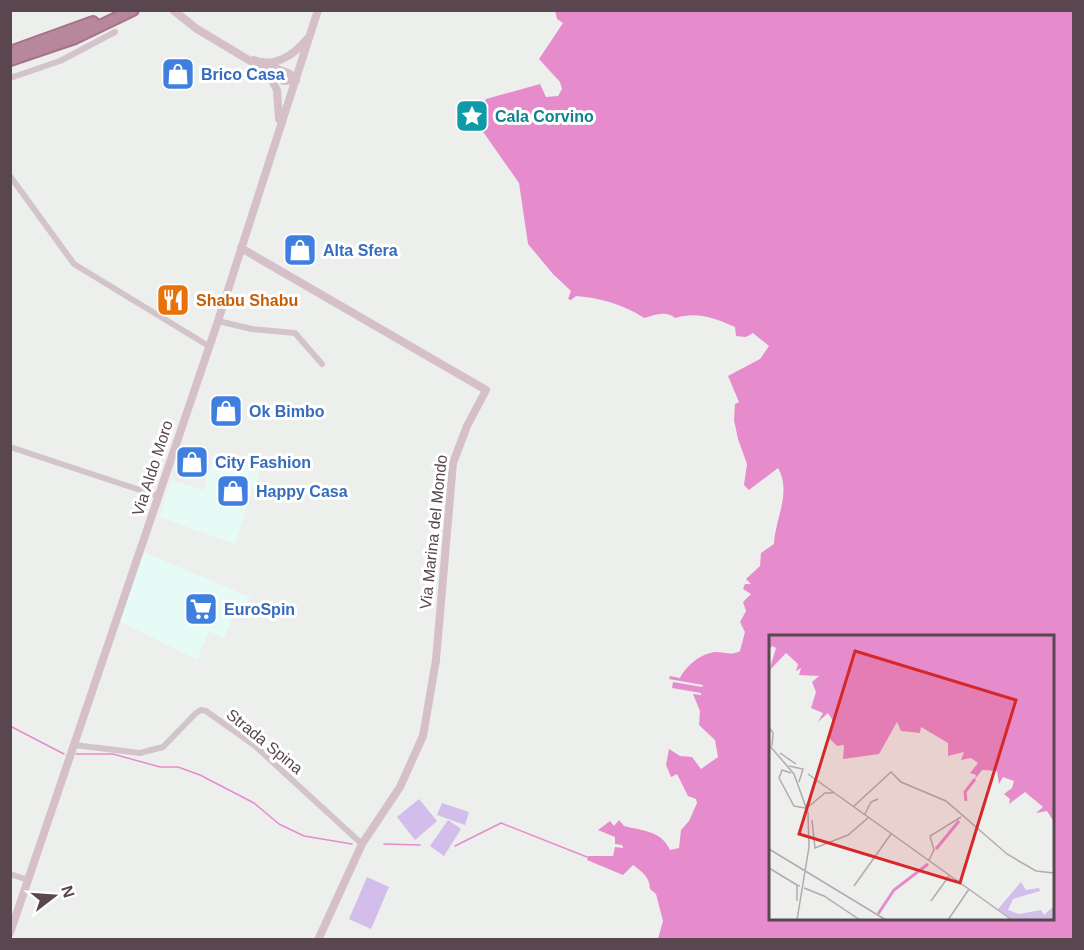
<svg xmlns="http://www.w3.org/2000/svg" width="1084" height="950" font-family="Arial,sans-serif">
<rect width="100%" height="100%" fill="#edefed"/>
<g fill="#e6faf6">
<path d="M214,455L260,470L235,544L159,517L171,480L203,490Z"/>
<path d="M143,552L250,597L246,607L238,605L224,638L209,631L197,660L119,621Z"/>
</g>
<g fill="#d2bdeb">
<path d="M419,799L437,821L415,840L397,817Z"/>
<path d="M442,803L469,812L465,825L437,815Z"/>
<path d="M448,820L461,829L444,856L430,846Z"/>
<path d="M367,877L389,887L371,929L349,919Z"/>
</g>
<path fill="#def0ec" d="M486,99L479,126L484,132H481L470,123L464,124L463,116L469,113L472,100Z"/>
<path fill="#e68ccd" fill-rule="evenodd" d="M627,10L1073,11V939H658L663,921L656,894L650,889C650,877 642,872 633,865L623,875L587,860L588,856H613L615,847L623,848L622,845L615,844V837L598,830L610,821L614,826L619,820L624,826C642,831 661,830 670,850L679,848L681,830L689,821L697,803L696,799L688,796L677,774L671,777L666,765L669,749L680,756L692,757L701,769L718,757L715,740L699,725L700,711L693,694L701,695V693L672,688L673,682L702,687L703,685L669,679L670,676L680,678C686,666 701,653 716,652C726,652 730,656 740,651L745,632L740,622L746,611L743,602L751,594L743,589L745,584H751L746,579L760,566L761,553L774,544C775,519 792,492 778,468L749,490L744,485L747,464L738,439L734,420L735,404L739,402L728,376L760,359L769,346L753,333L746,337L736,336L735,327C715,318 697,311 675,318C666,310 654,315 644,318C623,304 600,298 576,296L571,300L568,299L571,291L553,274L528,244L519,183L479,126L480,113L486,99L540,84L546,97L558,96L562,89L560,82L539,59L563,23L557,19L555,11ZM770,636H1052V918H770Z"/>
<g fill="none" stroke-linecap="round" stroke-linejoin="round">
<g stroke="#e68ccd" stroke-width="1.5">
<path d="M10,726L64,754"/>
<path d="M76,754H113L160,767H178L200,775L254,803L279,824L304,836L352,844"/>
<path d="M384,844L420,845"/>
<path d="M455,846L501,823L587,857"/>
</g>
<g stroke="#a57287" stroke-width="14">
<g id="highway">
<path d="M10,52L93,22"/>
<path d="M10,60L75,38L133,10"/>
</g>
</g>
<g stroke="#d3c4cb" stroke-width="6">
<path d="M10,78L60,61L115,32"/>
<path d="M10,176L74,264L207,345"/>
<path d="M218,321L252,329L295,333L322,364"/>
<path d="M10,447L158,496"/>
<path d="M74,745L140,753L163,747L196,713L201,710L206,711L254,745L362,844"/>
<path d="M10,874L28,880"/>
</g>
<g stroke="#d5c0c9" stroke-width="8">
<path d="M173,10L197,29L267,71L277,90L279,119"/>
<path d="M254,60C275,68 294,55 307,39"/>
<path d="M263,63L290,74L296,80"/>
<path d="M268,71L284,81L296,80"/>
<path d="M241,248L486,390L467,426L453,463L436,660L423,736L400,787L362,844L318,940"/>
<path d="M10,933L218,321L318,10"/>
</g>
<use href="#highway" stroke="#b9879c" stroke-width="10"/>
</g>
<defs>
<g id="shop-square" transform="scale(1.725)"><rect x="-9" y="-9" width="18" height="18" rx="4" fill="#3f7fe0" stroke="#fff"/><path d="M-5-2.5h2.3a2.7 3.5 0 0 1 5.4 0H5L5.5 6h-11ZM-1.5-2.5h3a1.5 2.3 0 0 0-3 0Z" fill="#fff"/></g>
<g id="sight-square" transform="scale(1.725)"><rect x="-9" y="-9" width="18" height="18" rx="4" fill="#0f9aa8" stroke="#fff"/><path d="M0-6L1.8-2.2L6-1.7L2.9 1.2L3.7 5.4L0 3.3L-3.7 5.4L-2.9 1.2L-6-1.7L-1.8-2.2Z" fill="#fff"/></g>
<g id="restaurant-square" transform="scale(1.725)"><rect x="-9" y="-9" width="18" height="18" rx="4" fill="#e8710a" stroke="#fff"/><path d="M-5-6h1v4h1v-4h1v4h1v-4h1v5L-1.5 .5V6h-2V.5L-5-1ZM5-6V6H3V1.5H1.5Q1.5-4 5-6Z" fill="#fff"/></g>
<g id="supermarket-square" transform="scale(1.725)"><rect x="-9" y="-9" width="18" height="18" rx="4" fill="#3f7fe0" stroke="#fff"/><path d="M-6-5.5h2.5l.6 2H6L4.5 2H-2.5L-4.4-4H-6ZM-1.5 3.2a1.3 1.3 0 1 0 .1 0ZM3 3.2a1.3 1.3 0 1 0 .1 0Z" fill="#fff"/></g>
</defs>
<g fill-rule="evenodd">
<use href="#shop-square" x="178" y="74"/>
<use href="#sight-square" x="472" y="116"/>
<use href="#shop-square" x="300" y="250"/>
<use href="#restaurant-square" x="173" y="300"/>
<use href="#shop-square" x="226" y="411"/>
<use href="#shop-square" x="192" y="462"/>
<use href="#shop-square" x="233" y="491"/>
<use href="#supermarket-square" x="201" y="609"/>
</g>
<g text-anchor="middle" stroke-width="6" stroke-linejoin="round" paint-order="stroke">
<g font-size="16" font-weight="bold" fill="#366cbe" stroke="#fff" text-anchor="start">
<text x="201" y="80">Brico Casa</text>
<text x="323" y="256">Alta Sfera</text>
<text x="249" y="417">Ok Bimbo</text>
<text x="215" y="468">City Fashion</text>
<text x="256" y="497">Happy Casa</text>
<text x="224" y="615">EuroSpin</text>
</g>
<g font-size="16" font-weight="bold" fill="#0d838f" stroke="#fff" text-anchor="start">
<text x="495" y="122">Cala Corvino</text>
</g>
<g font-size="16" font-weight="bold" fill="#c56008" stroke="#fff" text-anchor="start">
<text x="196" y="306">Shabu Shabu</text>
</g>
<g font-size="16" fill="#59464f" stroke="#fff">
<text transform="translate(152 468) rotate(-72)" y="6">Via Aldo Moro</text>
<text transform="translate(433 532) rotate(-84)" y="6">Via Marina del Mondo</text>
<text transform="translate(265 741) rotate(39)" y="6">Strada Spina</text>
</g>
</g>
<g transform="translate(769 635)">
<rect width="285" height="285" fill="#edefed"/>
<path d="M252,247L257,255L270,253L271,256L244,264L239,275L250,279L272,275L275,280L285,271V285H244L229,274Z" fill="#d2bdeb"/>
<path d="M0,0H285V187L278,176L267,178L274,172L256,157L240,169L241,164L235,159L243,153L245,146L234,142L230,149L228,136L213,135L206,144L207,140L201,138L209,128L202,123L192,125L195,117L179,121V108L152,92L151,98L132,96L128,87L110,119L74,124L75,110L68,111L60,103L64,86L59,78L49,87L54,78L42,73L47,57L43,47L50,41L30,40L32,33L27,36L29,29L17,18L0,36L7,13L3,11L0,15Z" fill="#e68ccd"/>
<path fill="none" stroke="#e68ccd" stroke-width="3" d="M197,166L196,157L206,144M167,214L190,186M109,279L125,255L159,229"/>
<path fill="none" stroke="#b2abae" stroke-width="1.5" d="M0,92L4,98L3,111M0,110L25,139L39,178L40,212L28,285M11,118L27,129M20,131L34,134L30,147M39,139L243,285M10,143L25,171L36,173M10,143L13,135L22,138M85,171L122,137L132,147L177,166L238,219L267,236L285,238M39,172L56,158H64M96,179L102,167L109,164M43,185L46,213L79,200L100,182M0,214L117,285M160,225L165,215L161,201L192,182M0,233L28,250M85,251L122,199M35,253L55,261L91,285M28,266V250L31,251M162,266L180,241M179,285L200,254"/>
<path fill="#d62828" fill-opacity="0.15" stroke="#d62828" stroke-width="3" d="M86,16L247,65L191,248L30,199Z"/>
<rect width="285" height="285" fill="none" stroke="#59464f" stroke-width="3"/>
</g>
<rect width="1084" height="950" fill="none" stroke="#59464f" stroke-width="24"/>
<g transform="translate(54 896) rotate(73)" stroke="#ffffff" stroke-width="4.5" paint-order="stroke">
<path d="M0-4.5L10 22L0 15L-10 22Z" fill="#59464f"/>
<text y="-9" font-size="16" font-weight="bold" text-anchor="middle" fill="#59464f">N</text>
</g>
</svg>
